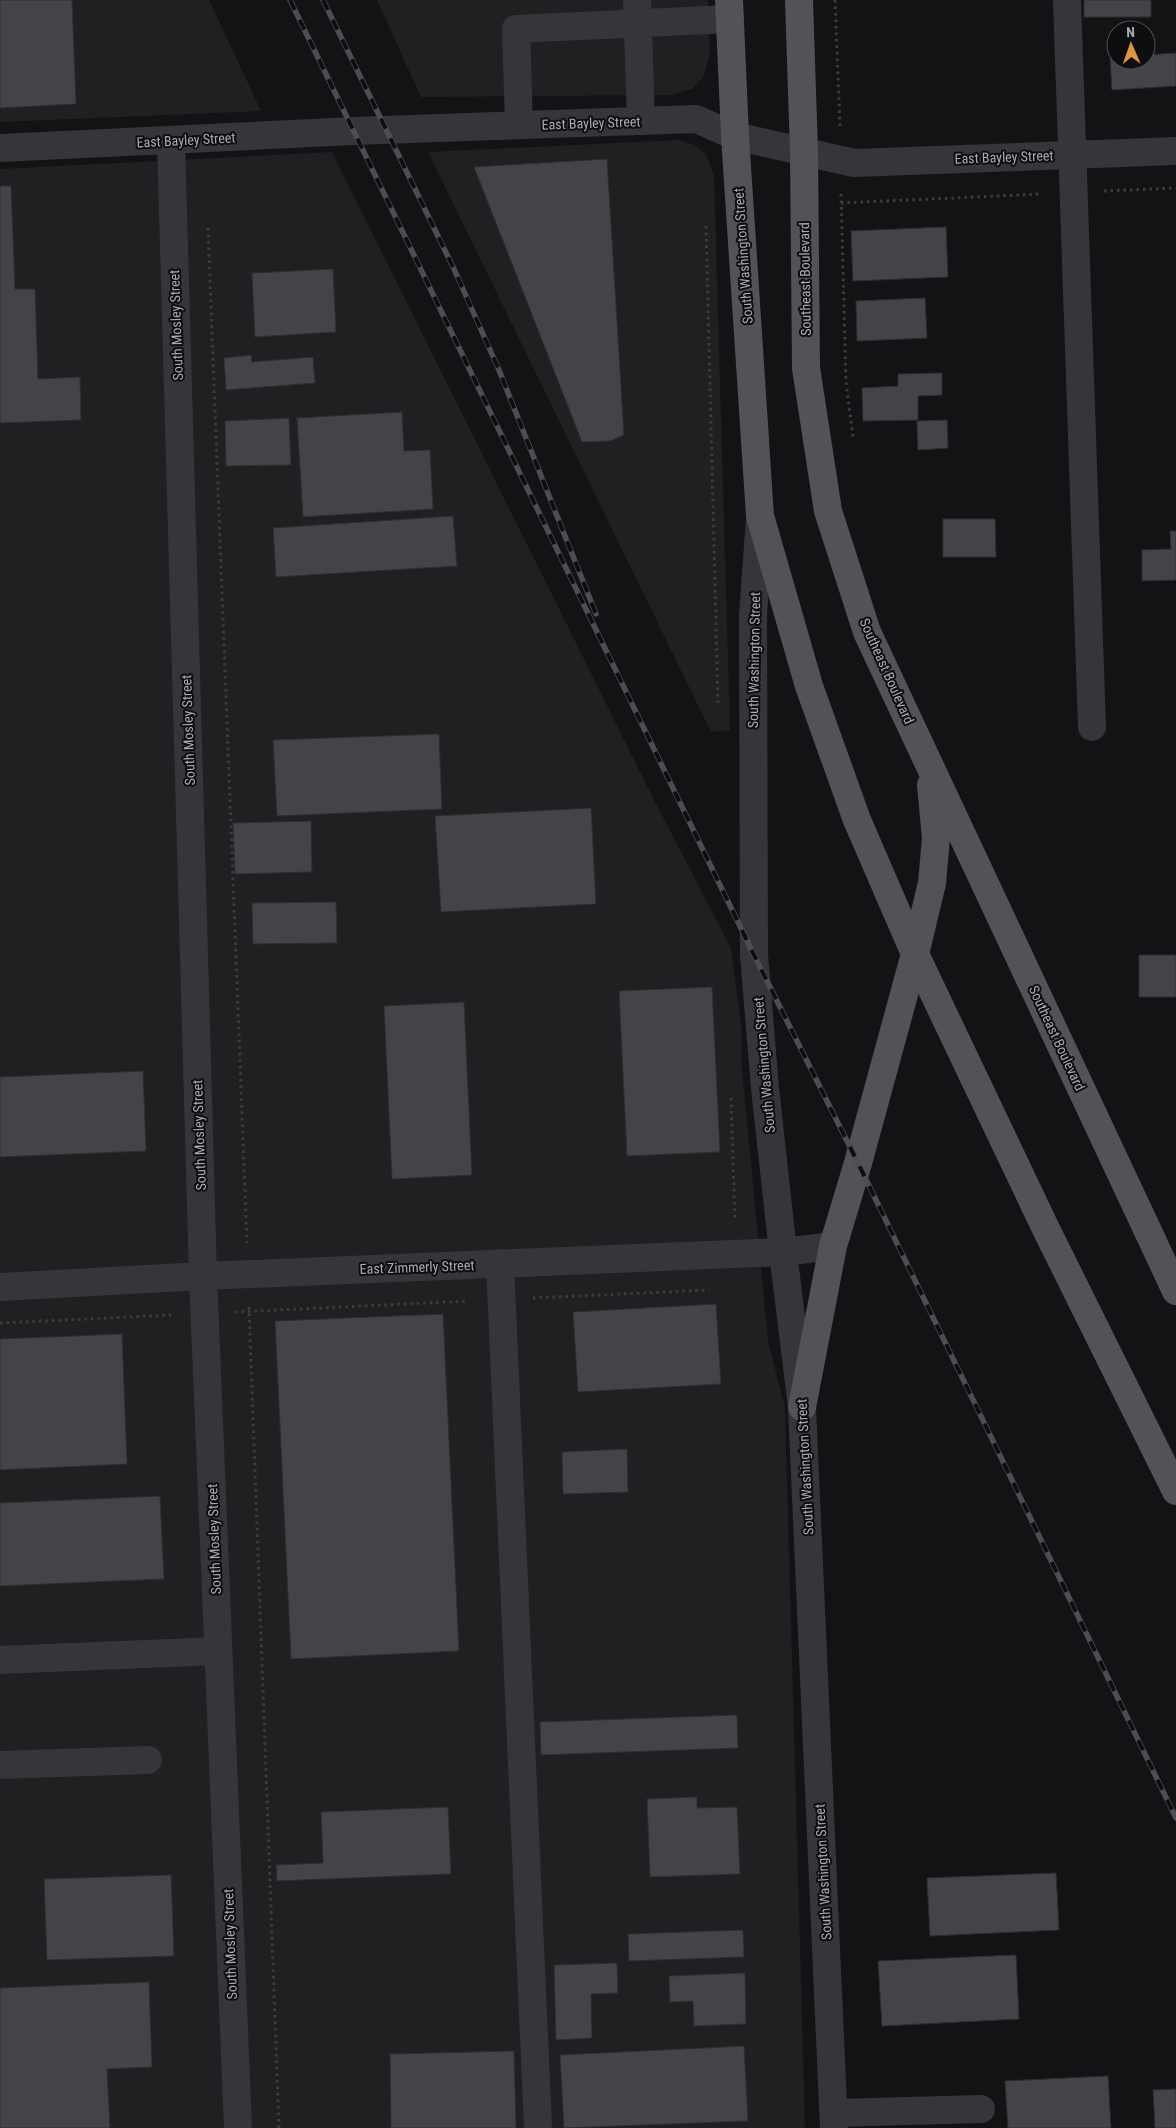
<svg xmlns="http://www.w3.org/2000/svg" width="1176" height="2128" font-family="'Roboto Condensed',sans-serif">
<rect width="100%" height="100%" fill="#131315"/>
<g fill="#1f2021">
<path d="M0,0H209L261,111L0,122Z"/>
<path d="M377,0H708L710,52L704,76L692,89L671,95L421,97Z"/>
<path d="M678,140L695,145L707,156L714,176L730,730L711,732L428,152Z"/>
<path d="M332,152L654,800L731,948L741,1024L742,1069L768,1341L785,1408L805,2128H0V169Z"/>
</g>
<g fill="#424447" stroke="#2e2e30">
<path d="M0,0H72L76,104L0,108Z"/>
<rect x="1084" y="0" width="67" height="17"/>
<path d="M1176,53V86L1112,90L1110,57H1116V60H1146V55Z"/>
<path d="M607,159L624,435L610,441L582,442L474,167Z"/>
<path d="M0,186H11L15,289H35L38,379L80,377L81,420L0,423Z"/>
<path d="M946,227L948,277L853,281L851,231Z"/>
<path d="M333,269L336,332L255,337L252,273Z"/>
<path d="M925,298L927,338L857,341L856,301Z"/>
<path d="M251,355L252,362L313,357L315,383L226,390L224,358Z"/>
<path d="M942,373V395L918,396V420L863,421L862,388L898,386V374Z"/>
<path d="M402,412L404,451L430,450L433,509L303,517L297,418Z"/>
<path d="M289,418L291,465L226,466L225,421Z"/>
<path d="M947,420L948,448L918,450L917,421Z"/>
<path d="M453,516L457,566L276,577L273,528Z"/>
<path d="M943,519H995L996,557H943Z"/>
<path d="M1170,531H1176V580L1142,581V550L1171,549Z"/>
<path d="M439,734L442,809L277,816L273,740Z"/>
<path d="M591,808L596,904L441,912L435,816Z"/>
<path d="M311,821L312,872L235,874L233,823Z"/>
<path d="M336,902L337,943L253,944L252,903Z"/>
<rect x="1139" y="955" width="37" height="42"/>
<path d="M712,987L720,1152L627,1156L619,991Z"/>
<path d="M464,1002L472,1175L392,1179L384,1006Z"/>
<path d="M143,1071L146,1151L0,1157V1077Z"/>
<path d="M716,1304L721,1384L578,1392L573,1312Z"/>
<path d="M443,1314L459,1651L291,1659L275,1321Z"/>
<path d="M122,1334L127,1464L0,1470V1339Z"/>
<path d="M627,1449L628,1492L563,1494L562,1452Z"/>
<path d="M160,1496L164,1579L0,1586V1503Z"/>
<path d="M737,1715L738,1748L541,1755L540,1722Z"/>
<path d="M697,1797V1808L737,1807L740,1874L650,1877L647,1799Z"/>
<path d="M448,1807L451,1874L277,1881L276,1865L323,1863L321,1812Z"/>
<path d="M1056,1873L1059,1930L930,1936L927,1878Z"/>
<path d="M171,1875L174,1956L47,1960L44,1879Z"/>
<path d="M743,1930L744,1957L629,1961L628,1934Z"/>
<path d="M1016,1955L1019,2019L882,2026L878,1961Z"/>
<path d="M617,1963L618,1993L591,1994L592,2038L556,2040L554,1965Z"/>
<path d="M745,1973L746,2024L694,2026L693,2001L670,2002L669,1976Z"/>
<path d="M149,1982L152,2067L107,2069L110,2128H0V1988Z"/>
<path d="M744,2046L748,2121L564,2128L560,2055Z"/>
<path d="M514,2051L516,2128H391L390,2054Z"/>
<path d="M1108,2076L1111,2128H1008L1005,2081Z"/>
<path d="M1176,2089V2128H1155L1153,2090Z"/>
</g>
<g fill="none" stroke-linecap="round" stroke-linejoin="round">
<g stroke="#3b3d40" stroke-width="3" stroke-dasharray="2.5 4" stroke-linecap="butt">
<path d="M835,0L840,127"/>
<path d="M1104,191L1176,188"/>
<path d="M841,194L846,383L853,437"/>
<path d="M841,203L1041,194"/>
<path d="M706,226L718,704"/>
<path d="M208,228L247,1243"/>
<path d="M731,1098L735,1221"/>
<path d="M533,1298L709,1290"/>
<path d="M249,1307L279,2128"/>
<path d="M235,1312L469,1301"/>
<path d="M0,1323L172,1315"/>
</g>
<g stroke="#353639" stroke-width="28">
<path d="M637,0L641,121"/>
<path d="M1067,0L1092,727"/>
<path d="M519,125L516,29L730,19"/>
<path d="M171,141L203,1276L238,2128"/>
<path d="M0,148L354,131L696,119L735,136L854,163L1176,151"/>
<path d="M760,518L753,615L754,955L765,1088L783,1252L802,1407L834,2128"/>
<path d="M500,1263L538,2128"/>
<path d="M0,1287L203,1276L783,1252L833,1246"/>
<path d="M0,1660L218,1651"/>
<path d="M0,1765L148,1760"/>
<path d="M834,2113L981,2109"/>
</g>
<g stroke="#515358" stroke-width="28">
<path d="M729,0L735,136L760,516L809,686L857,820L915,954L1045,1227L1176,1491"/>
<path d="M799,0L804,152L806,368L828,511L867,632L1176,1291"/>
<path d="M802,1407L833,1246L858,1163L915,954L932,883L936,838L931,785"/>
</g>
<g stroke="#4c4e52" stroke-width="5.5">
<g id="rail">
<path d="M290,0L754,955L858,1163L1176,1818"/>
<path d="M323,0L454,269L499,370L596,614"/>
</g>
</g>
<use href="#rail" stroke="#0e0e10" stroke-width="4" stroke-dasharray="11" stroke-linecap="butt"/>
</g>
<g text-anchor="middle" stroke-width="4" stroke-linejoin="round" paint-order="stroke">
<g font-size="14" fill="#a7acb3" stroke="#0e0e10">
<text transform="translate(591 123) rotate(-2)" y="5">East Bayley Street</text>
<text transform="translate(186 140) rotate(-3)" y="5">East Bayley Street</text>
<text transform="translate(1004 157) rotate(-2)" y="5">East Bayley Street</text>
<text transform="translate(743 256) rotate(-94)" y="5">South Washington Street</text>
<text transform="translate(805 279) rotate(-91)" y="5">Southeast Boulevard</text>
<text transform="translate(176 325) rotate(-92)" y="5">South Mosley Street</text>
<text transform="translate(754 660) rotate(-89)" y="5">South Washington Street</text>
<text transform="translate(887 671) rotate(66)" y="5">Southeast Boulevard</text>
<text transform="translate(188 730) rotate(-92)" y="5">South Mosley Street</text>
<text transform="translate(1057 1038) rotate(65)" y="5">Southeast Boulevard</text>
<text transform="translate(764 1065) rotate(-95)" y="5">South Washington Street</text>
<text transform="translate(199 1135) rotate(-92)" y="5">South Mosley Street</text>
<text transform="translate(417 1267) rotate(-2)" y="5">East Zimmerly Street</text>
<text transform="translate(805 1467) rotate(-93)" y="5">South Washington Street</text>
<text transform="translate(214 1539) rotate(-92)" y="5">South Mosley Street</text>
<text transform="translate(823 1872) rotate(-93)" y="5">South Washington Street</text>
<text transform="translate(230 1944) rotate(-92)" y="5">South Mosley Street</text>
</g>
</g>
<g transform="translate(1131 45) rotate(358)"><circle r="24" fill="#0e0e10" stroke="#4b4d51"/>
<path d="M0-4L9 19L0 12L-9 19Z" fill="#db9745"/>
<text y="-8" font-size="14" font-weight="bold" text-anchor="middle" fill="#a7acb3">N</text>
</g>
</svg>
